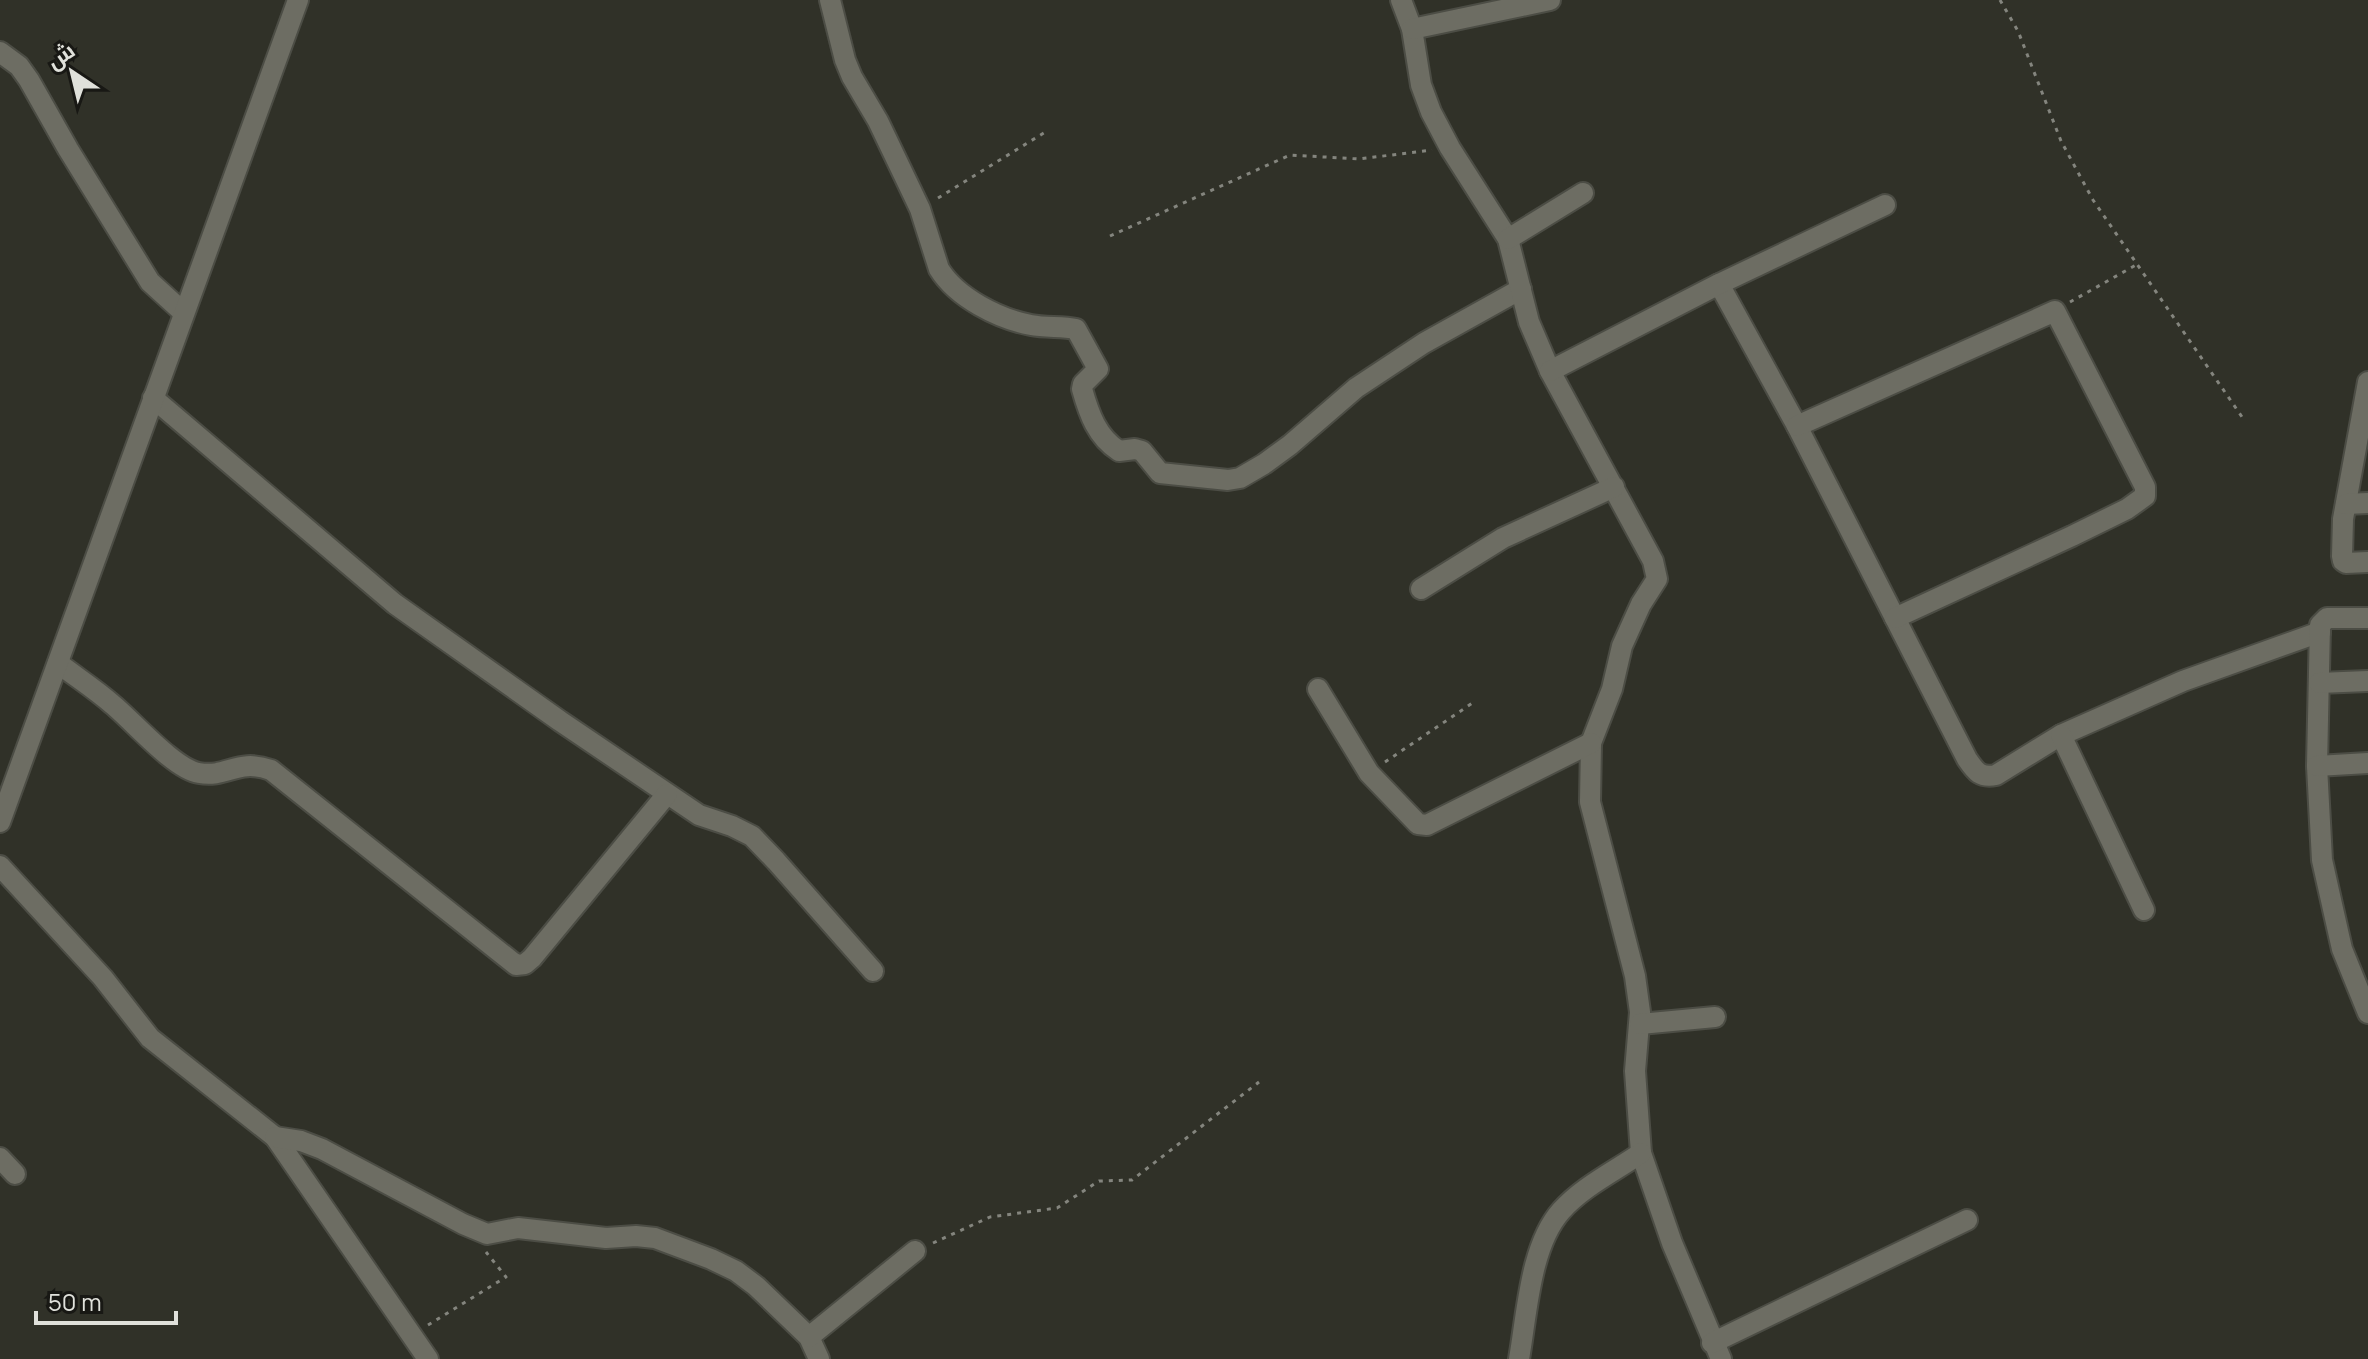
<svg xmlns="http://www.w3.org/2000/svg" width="2368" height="1359" font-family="Manrope,Cairo,sans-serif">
<rect width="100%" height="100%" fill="#303128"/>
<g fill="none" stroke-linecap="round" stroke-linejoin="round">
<g stroke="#4c4d45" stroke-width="24">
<g id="minor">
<path d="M830,0L845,60L852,77L878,121L920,209L939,269C957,298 999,319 1031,325C1046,328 1062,326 1076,329L1098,369L1083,384L1082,389C1089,414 1097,437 1119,451L1135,449L1142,451L1160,473L1228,480L1240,478L1264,464L1290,445L1356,388L1424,343L1521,289"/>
<path d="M1401,0L1412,29L1421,85L1431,112L1450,148L1508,239L1529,322L1550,371L1653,561L1657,579L1641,604L1622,646L1612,689L1591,743L1590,802L1635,976L1640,1012L1635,1071L1641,1153L1672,1243L1721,1359"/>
<path d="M1412,29L1550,0"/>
<path d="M0,52L19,66L29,80L68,149L150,282L184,313"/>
<path d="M1508,239L1583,193"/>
<path d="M1719,284L1797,426L1967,759C1976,772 1980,778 1996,775L2061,735L2183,681L2320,632"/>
<path d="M1550,371L1719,284L1885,205"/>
<path d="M2368,382L2343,519L2342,556L2343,561L2346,563L2368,562"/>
<path d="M153,398L395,604L560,721L699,815L732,826L752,836L776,861L873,971"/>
<path d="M1797,426L2055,311L2145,487V496L2127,509L2072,536L1895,618"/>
<path d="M2346,504L2368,503"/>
<path d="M1421,589L1503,538L1614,487"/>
<path d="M2368,618H2327L2320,625L2317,766L2322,860L2342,949L2368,1013"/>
<path d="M58,663C76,677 95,689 112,704C133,721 174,769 199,773C228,778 237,758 271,770L516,965L525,964L532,958L667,794"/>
<path d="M2319,683L2368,681"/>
<path d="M1318,689L1369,773L1418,824L1427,825L1591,743"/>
<path d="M2061,735L2144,910"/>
<path d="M2317,766L2368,763"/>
<path d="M0,822L298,0"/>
<path d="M0,866L103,978L150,1038L275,1137L428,1359"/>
<path d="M1640,1024L1715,1017"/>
<path d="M275,1137L301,1141L322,1149L463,1224L487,1234L518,1228L606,1238L636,1236L655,1238L711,1259L736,1271L756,1286L809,1337L819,1359"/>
<path d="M0,1158L15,1174"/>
<path d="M809,1337L915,1251"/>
<path d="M1712,1343L1967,1220"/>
<path d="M1519,1359C1527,1314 1530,1246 1561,1211C1582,1187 1615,1171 1641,1153"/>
</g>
</g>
<g stroke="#84857e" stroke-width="3" stroke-dasharray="4 6" stroke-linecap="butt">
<path d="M2000,0L2018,31L2061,141L2093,200L2242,417"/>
<path d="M938,198L1047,131"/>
<path d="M1110,236L1290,155L1359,159L1432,150"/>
<path d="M2070,302L2136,265"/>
<path d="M1385,762L1474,702"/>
<path d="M933,1243L990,1217L1057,1208L1099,1181L1132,1180L1259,1082"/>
<path d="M428,1325L506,1277L486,1252"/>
</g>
<use href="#minor" stroke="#6d6d63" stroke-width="20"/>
</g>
<g transform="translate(72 72) rotate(325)" stroke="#181814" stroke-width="6" paint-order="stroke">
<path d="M0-6L14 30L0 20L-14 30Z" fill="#e0e1db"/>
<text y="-12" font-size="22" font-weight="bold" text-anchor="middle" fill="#e0e1db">ش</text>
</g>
<path d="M36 1311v12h140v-12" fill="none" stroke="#e0e1db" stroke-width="4"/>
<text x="48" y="1311" font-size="24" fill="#e0e1db" stroke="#181814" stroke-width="6" paint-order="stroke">50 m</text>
</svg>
